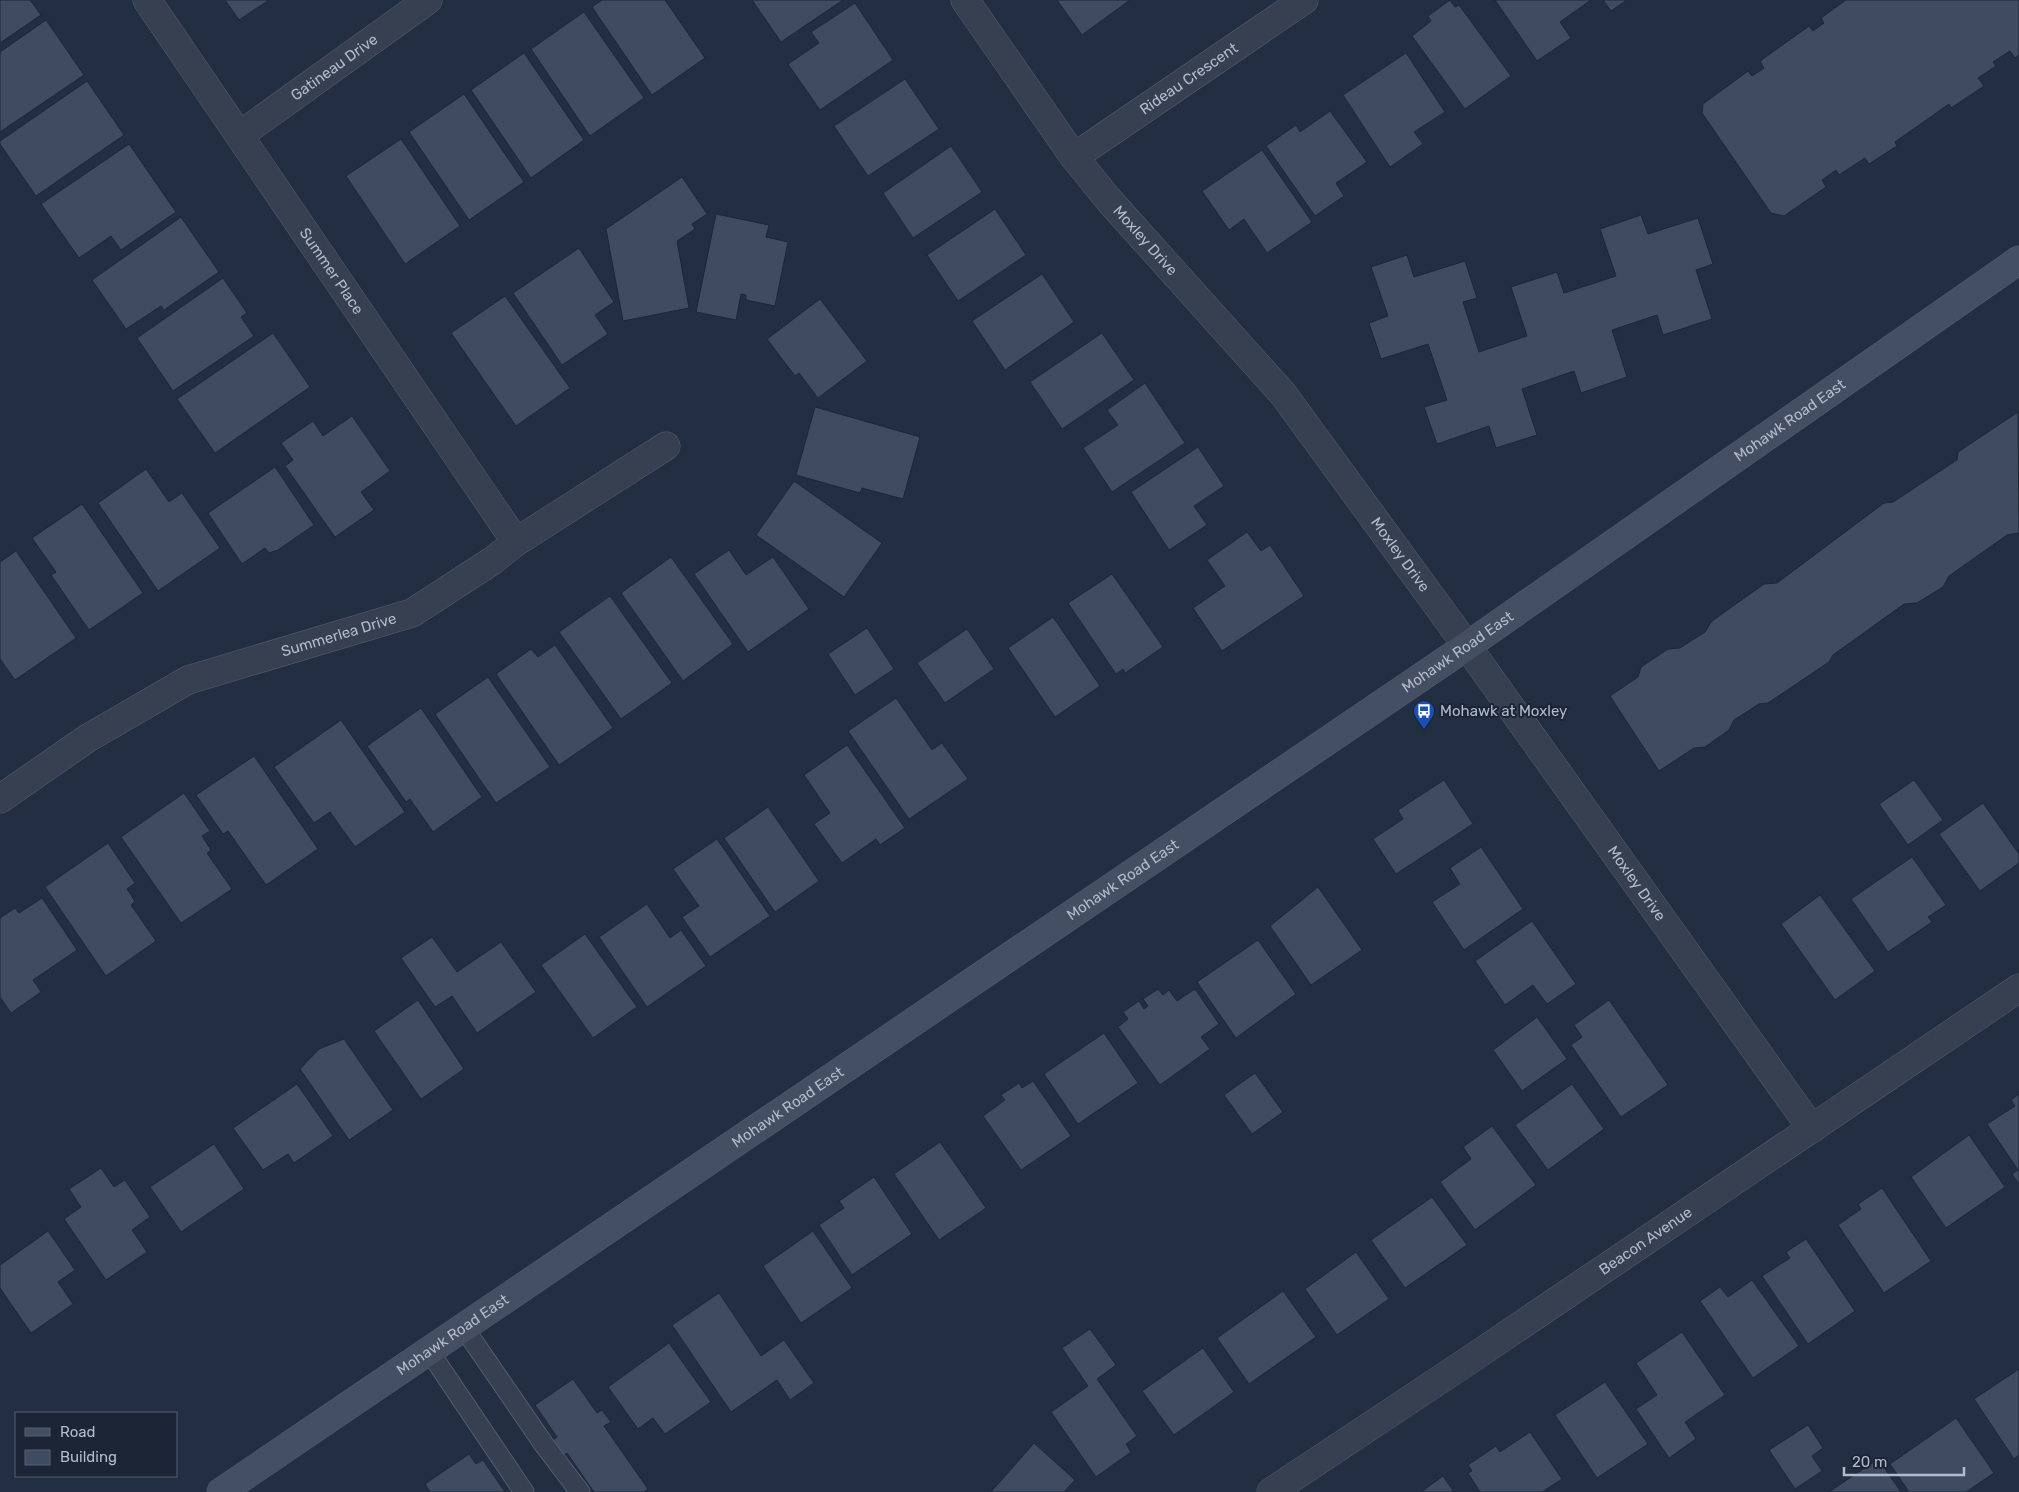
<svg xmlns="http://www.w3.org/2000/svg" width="2019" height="1492" font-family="Rubik,sans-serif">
<rect width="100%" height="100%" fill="#222e41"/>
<g fill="#3e4b61" stroke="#1d2738">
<path d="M0,0H30L41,15L0,43Z"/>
<path d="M225,0H269L239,20Z"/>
<path d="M602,0H665L705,58L652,95L592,7Z"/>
<path d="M752,0H843L781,42Z"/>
<path d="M1057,0H1130L1082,35Z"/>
<path d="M1450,0L1455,7L1459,5L1511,76L1465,109L1412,36L1431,21L1428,16Z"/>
<path d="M1495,0H1591L1560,22L1571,38L1537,61Z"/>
<path d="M1603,0H1627L1611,11Z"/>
<path d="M1846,0H2019V55L2015,58L2010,51L1993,62L1996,66L1978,78L1984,86L1951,108L1949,104L1895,142L1897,146L1869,164L1865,158L1839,175L1836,170L1822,180L1826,187L1784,216L1771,213L1702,113L1703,104L1748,71L1752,76L1764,68L1760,61L1809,26L1813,31L1824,23L1821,18Z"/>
<path d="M855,3L893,60L820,110L788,64L819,43L811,32Z"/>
<path d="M584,12L644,98L590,136L531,49Z"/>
<path d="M46,20L84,75L0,132V52Z"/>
<path d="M524,53L584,140L531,178L471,90Z"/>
<path d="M1406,53L1445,112L1414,132L1423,144L1390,167L1343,95Z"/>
<path d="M905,79L939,129L868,176L834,126Z"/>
<path d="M87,81L124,135L36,196L0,144V141Z"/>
<path d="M464,94L524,182L469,220L409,132Z"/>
<path d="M1330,111L1367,162L1336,183L1344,196L1315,216L1266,146L1296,125L1300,132Z"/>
<path d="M401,139L460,226L405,264L346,176Z"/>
<path d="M129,144L176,212L121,250L111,236L79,258L41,204Z"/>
<path d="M951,146L982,192L913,238L883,193Z"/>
<path d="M1262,150L1312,222L1267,253L1244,219L1229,230L1202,191Z"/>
<path d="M682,177L707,214L692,224L695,229L677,241L689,308L623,321L606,229Z"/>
<path d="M995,209L1026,255L958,301L927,255Z"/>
<path d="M716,214L769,225L766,237L788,242L775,306L746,300V295L741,294L736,320L696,312Z"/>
<path d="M1641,215L1648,234L1698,218L1713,264L1696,270L1712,319L1663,335L1657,315L1612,330L1627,377L1581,393L1574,371L1522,389L1537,435L1496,448L1489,426L1437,444L1424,407L1447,400L1428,344L1381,359L1369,323L1388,316L1371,267L1407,255L1414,277L1465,261L1477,298L1463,302L1479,352L1527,336L1511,287L1557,272L1564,293L1616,276L1600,229Z"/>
<path d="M181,217L219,272L164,310L161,306L126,329L92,280Z"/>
<path d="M579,248L614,302L595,315L608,334L562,365L513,293Z"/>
<path d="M1042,274L1074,322L1005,370L972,321Z"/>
<path d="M223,278L247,313L241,317L254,336L173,391L137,338Z"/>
<path d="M505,296L570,388L516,426L451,333Z"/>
<path d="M820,299L867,361L818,398L799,373L795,376L767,339Z"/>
<path d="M273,333L310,387L215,453L177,399Z"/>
<path d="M1102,333L1134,380L1062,429L1030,382Z"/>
<path d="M1145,383L1185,443L1112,492L1083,448L1118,425L1107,410Z"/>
<path d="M815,407L920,437L903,499L862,488L860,493L796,475Z"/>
<path d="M2018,412L2019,533L2007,535L1949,576L1943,587L1917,603L1904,604L1833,655L1829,662L1768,703L1759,704L1734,720L1729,730L1705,747L1694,748L1659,771L1610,696L1638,677L1641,667L1668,649L1680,648L1705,632L1712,621L1764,584L1777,583L1884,503L1893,502L1957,460L1958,452Z"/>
<path d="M352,416L390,471L361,492L374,510L335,537L285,466L293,460L281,443L313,421L323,436Z"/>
<path d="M1198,447L1224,486L1194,506L1207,525L1169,550L1131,492Z"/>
<path d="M275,467L314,525L278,550L269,553L265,548L242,564L208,513Z"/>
<path d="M146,469L169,502L182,493L220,548L158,591L98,503Z"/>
<path d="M794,481L882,543L844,597L756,535Z"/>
<path d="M82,504L143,593L89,630L51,575L56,572L32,538Z"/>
<path d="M1247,532L1261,551L1270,545L1304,596L1222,651L1193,608L1225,586L1207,560Z"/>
<path d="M729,550L746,575L773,557L809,609L748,652L694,574Z"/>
<path d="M16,551L76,638L15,680L0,659V562Z"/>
<path d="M671,557L733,644L683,681L621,593Z"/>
<path d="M1112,574L1163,647L1125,673L1123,669L1116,674L1068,603Z"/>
<path d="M610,596L672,683L621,719L559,632Z"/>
<path d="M1053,617L1100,686L1055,717L1008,648Z"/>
<path d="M867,628L894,669L855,695L828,654Z"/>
<path d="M967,629L994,669L945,703L917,663Z"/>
<path d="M555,645L613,728L559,765L496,674L531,649L538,657Z"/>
<path d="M488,677L550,767L496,803L435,714Z"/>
<path d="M896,698L932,750L942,743L968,779L909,819L848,731Z"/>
<path d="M421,708L482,797L433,832L410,799L406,802L367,746Z"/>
<path d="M341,720L405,812L355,847L330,812L314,823L274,767Z"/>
<path d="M847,745L905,828L880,845L876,839L842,863L814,824L830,813L804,775Z"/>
<path d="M254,756L318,849L266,885L228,831L223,834L196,795Z"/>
<path d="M1444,780L1473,824L1396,874L1373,839L1403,819L1398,810Z"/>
<path d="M1914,780L1943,820L1908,845L1879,804Z"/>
<path d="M184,793L210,831L202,836L211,850L207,853L232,889L181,923L121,837Z"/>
<path d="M1983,803L2019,854V863L1980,891L1939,834Z"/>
<path d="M768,807L819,881L775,912L724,838Z"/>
<path d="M717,839L770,916L710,957L682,917L699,906L673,869Z"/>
<path d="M108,843L135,883L127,889L135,901L131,905L156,941L106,976L45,887Z"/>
<path d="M1481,847L1523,909L1464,950L1432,902L1460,884L1450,868Z"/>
<path d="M1912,857L1946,905L1928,917L1932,922L1888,952L1851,899Z"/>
<path d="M1318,887L1362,950L1311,985L1270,926Z"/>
<path d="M1820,895L1875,971L1835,1000L1781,924Z"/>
<path d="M42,898L77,950L33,980L41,992L11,1013L0,997V918L15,908L19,913Z"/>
<path d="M647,904L670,938L681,930L706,966L647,1007L599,937Z"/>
<path d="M1532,921L1576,984L1547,1004L1533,985L1505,1005L1475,961Z"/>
<path d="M585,934L637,1007L593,1038L541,965Z"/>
<path d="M432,937L457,972L501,942L536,992L477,1033L452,996L435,1007L401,958Z"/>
<path d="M1258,940L1296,994L1236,1038L1197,982Z"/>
<path d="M1158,989L1163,995L1169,990L1177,1001L1195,989L1219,1024L1201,1037L1210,1049L1160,1085L1118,1027L1128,1019L1123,1012L1139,1001L1144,1009L1148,1006L1143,999Z"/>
<path d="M418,1000L464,1069L421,1099L374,1031Z"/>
<path d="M1609,1000L1668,1085L1621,1117L1571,1045L1582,1037L1574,1025Z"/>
<path d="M1537,1017L1567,1059L1522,1091L1493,1050Z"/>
<path d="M1104,1033L1138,1083L1078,1124L1044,1074Z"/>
<path d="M344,1039L393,1110L349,1140L300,1069L319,1049Z"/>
<path d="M1255,1073L1283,1112L1252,1134L1224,1095Z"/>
<path d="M1033,1081L1071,1136L1021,1170L983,1116L1005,1100L1001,1095L1019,1083L1022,1088Z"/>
<path d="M297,1084L333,1136L294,1163L288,1154L263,1170L233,1128Z"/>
<path d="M1572,1084L1604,1129L1548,1170L1515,1125Z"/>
<path d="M2019,1094V1184L2012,1174L2018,1170L1987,1124L2015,1106L2011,1100Z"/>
<path d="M1492,1126L1536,1185L1475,1230L1440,1182L1471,1159L1463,1147Z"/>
<path d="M1969,1135L2005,1187L1946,1228L1911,1177Z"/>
<path d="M940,1142L986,1208L939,1240L894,1174Z"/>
<path d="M214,1144L244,1189L181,1232L150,1187Z"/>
<path d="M101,1168L114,1187L125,1180L150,1217L132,1230L147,1252L106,1280L64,1219L81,1207L69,1189Z"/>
<path d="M874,1177L912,1234L852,1275L819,1225L844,1208L839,1201Z"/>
<path d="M1882,1188L1931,1261L1884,1293L1838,1225L1861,1209L1858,1204Z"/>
<path d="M1432,1197L1467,1245L1405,1288L1371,1240Z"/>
<path d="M48,1231L75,1270L58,1282L73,1304L31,1333L0,1288V1265Z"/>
<path d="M813,1231L852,1288L801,1323L763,1266Z"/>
<path d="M1806,1239L1855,1311L1808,1344L1762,1276L1790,1258L1786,1252Z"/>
<path d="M1356,1252L1389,1299L1337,1335L1305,1289Z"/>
<path d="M1752,1280L1799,1346L1753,1378L1700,1301L1720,1287L1728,1297Z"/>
<path d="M1283,1291L1316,1337L1249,1384L1217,1338Z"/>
<path d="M719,1293L761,1356L784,1340L814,1383L790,1400L777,1380L731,1412L672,1325Z"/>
<path d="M1090,1329L1116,1365L1097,1379L1137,1436L1126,1444L1131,1452L1096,1477L1051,1412L1088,1386L1062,1348Z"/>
<path d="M1682,1332L1725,1395L1685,1422L1696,1439L1669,1458L1636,1409L1657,1395L1636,1363Z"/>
<path d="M669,1343L711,1402L665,1434L653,1418L638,1429L608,1387Z"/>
<path d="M1203,1348L1234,1392L1174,1435L1142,1391Z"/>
<path d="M2019,1369V1455L2014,1459L1974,1399Z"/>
<path d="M573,1379L597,1413L602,1410L611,1422L604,1426L648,1489L644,1492H594L567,1453L560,1458L550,1442L557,1437L535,1405Z"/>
<path d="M1605,1382L1648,1444L1597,1478L1555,1415Z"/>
<path d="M1956,1418L1994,1473L1966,1492H1909L1890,1464Z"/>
<path d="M1808,1425L1823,1448L1812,1456L1822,1471L1795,1489L1769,1450Z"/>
<path d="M1530,1432L1562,1479L1542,1492H1480L1468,1473L1472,1471L1468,1465L1496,1446L1500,1452Z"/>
<path d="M1034,1443L1075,1480L1064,1492H991Z"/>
<path d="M469,1454L476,1464L483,1460L505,1492H430L425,1484Z"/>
<path d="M1878,1459L1901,1492H1829Z"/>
<path d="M1443,1476L1454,1492H1421Z"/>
</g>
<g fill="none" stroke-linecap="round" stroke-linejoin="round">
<g stroke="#545e6e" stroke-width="21">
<g id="service">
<path d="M464,1328L545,1446L580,1492"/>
<path d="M429,1351L524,1492"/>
</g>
</g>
<g stroke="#545e6e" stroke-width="29">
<g id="minor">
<path id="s1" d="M147,0L516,542"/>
<path id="s2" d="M965,0L1074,157L1108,199L1283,394L1467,646L1812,1129"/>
<path id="s3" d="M240,135L428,0"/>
<path id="s4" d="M1074,157L1304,0"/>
<path id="s5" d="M0,799L88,738L188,680L412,613L492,561L516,542L666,446"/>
<path id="s6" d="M1271,1492L1471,1359L2019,988"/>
</g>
</g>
<g stroke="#545e6e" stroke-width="29">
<g id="secondary">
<path id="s7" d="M221,1492L1467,646L2019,260"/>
</g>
</g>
<use href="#service" stroke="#364051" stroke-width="19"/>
<use href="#minor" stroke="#364051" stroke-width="28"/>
<use href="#secondary" stroke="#444f64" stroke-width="28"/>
</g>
<defs>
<g id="bus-pin" transform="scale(1.125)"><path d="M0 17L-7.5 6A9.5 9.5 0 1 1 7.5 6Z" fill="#1a4fb4" stroke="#1b2536"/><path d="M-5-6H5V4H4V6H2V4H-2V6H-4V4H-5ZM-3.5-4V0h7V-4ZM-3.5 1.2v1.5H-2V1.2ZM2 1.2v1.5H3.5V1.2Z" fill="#fff"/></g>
</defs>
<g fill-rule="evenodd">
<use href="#bus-pin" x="1424" y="711"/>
</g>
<g text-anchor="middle" stroke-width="4" stroke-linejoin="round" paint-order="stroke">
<g font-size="15" fill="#b3bbcb" stroke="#1b2536">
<text dy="5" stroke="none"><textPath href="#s3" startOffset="116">Gatineau Drive</textPath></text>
<text dy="5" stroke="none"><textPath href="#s4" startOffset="139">Rideau Crescent</textPath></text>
<text dy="5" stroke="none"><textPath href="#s2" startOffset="301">Moxley Drive</textPath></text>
<text dy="5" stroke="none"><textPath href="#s1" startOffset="328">Summer Place</textPath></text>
<text dy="5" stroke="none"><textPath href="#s7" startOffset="1900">Mohawk Road East</textPath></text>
<text dy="5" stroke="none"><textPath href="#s2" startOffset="706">Moxley Drive</textPath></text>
<text dy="5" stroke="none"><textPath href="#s5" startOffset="380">Summerlea Drive</textPath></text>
<text dy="5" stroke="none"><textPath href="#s7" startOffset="1495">Mohawk Road East</textPath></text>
<text dy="5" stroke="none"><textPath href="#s7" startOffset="1090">Mohawk Road East</textPath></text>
<text dy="5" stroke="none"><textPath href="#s2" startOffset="1111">Moxley Drive</textPath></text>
<text dy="5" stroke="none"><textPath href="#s7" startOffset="685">Mohawk Road East</textPath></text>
<text dy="5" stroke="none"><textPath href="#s6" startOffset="451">Beacon Avenue</textPath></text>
<text dy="5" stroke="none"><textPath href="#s7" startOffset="280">Mohawk Road East</textPath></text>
</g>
<g font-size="15" fill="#b3bbcb" stroke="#1b2536" text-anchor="start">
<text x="1440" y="716">Mohawk at Moxley</text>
</g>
</g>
<rect x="15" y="1412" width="162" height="65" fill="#1b2536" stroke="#586172"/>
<rect x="25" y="1428" width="25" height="8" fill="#444f64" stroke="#586172"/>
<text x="60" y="1437" font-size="15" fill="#b3bbcb">Road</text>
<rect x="25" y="1450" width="25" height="15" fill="#3e4b61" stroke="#586172"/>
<text x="60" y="1462" font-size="15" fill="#b3bbcb">Building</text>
<path d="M1844 1467v8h120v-8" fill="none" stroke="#b3bbcb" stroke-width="2.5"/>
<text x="1852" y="1467" font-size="15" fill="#b3bbcb" stroke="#1b2536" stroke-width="4" paint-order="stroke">20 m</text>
</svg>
